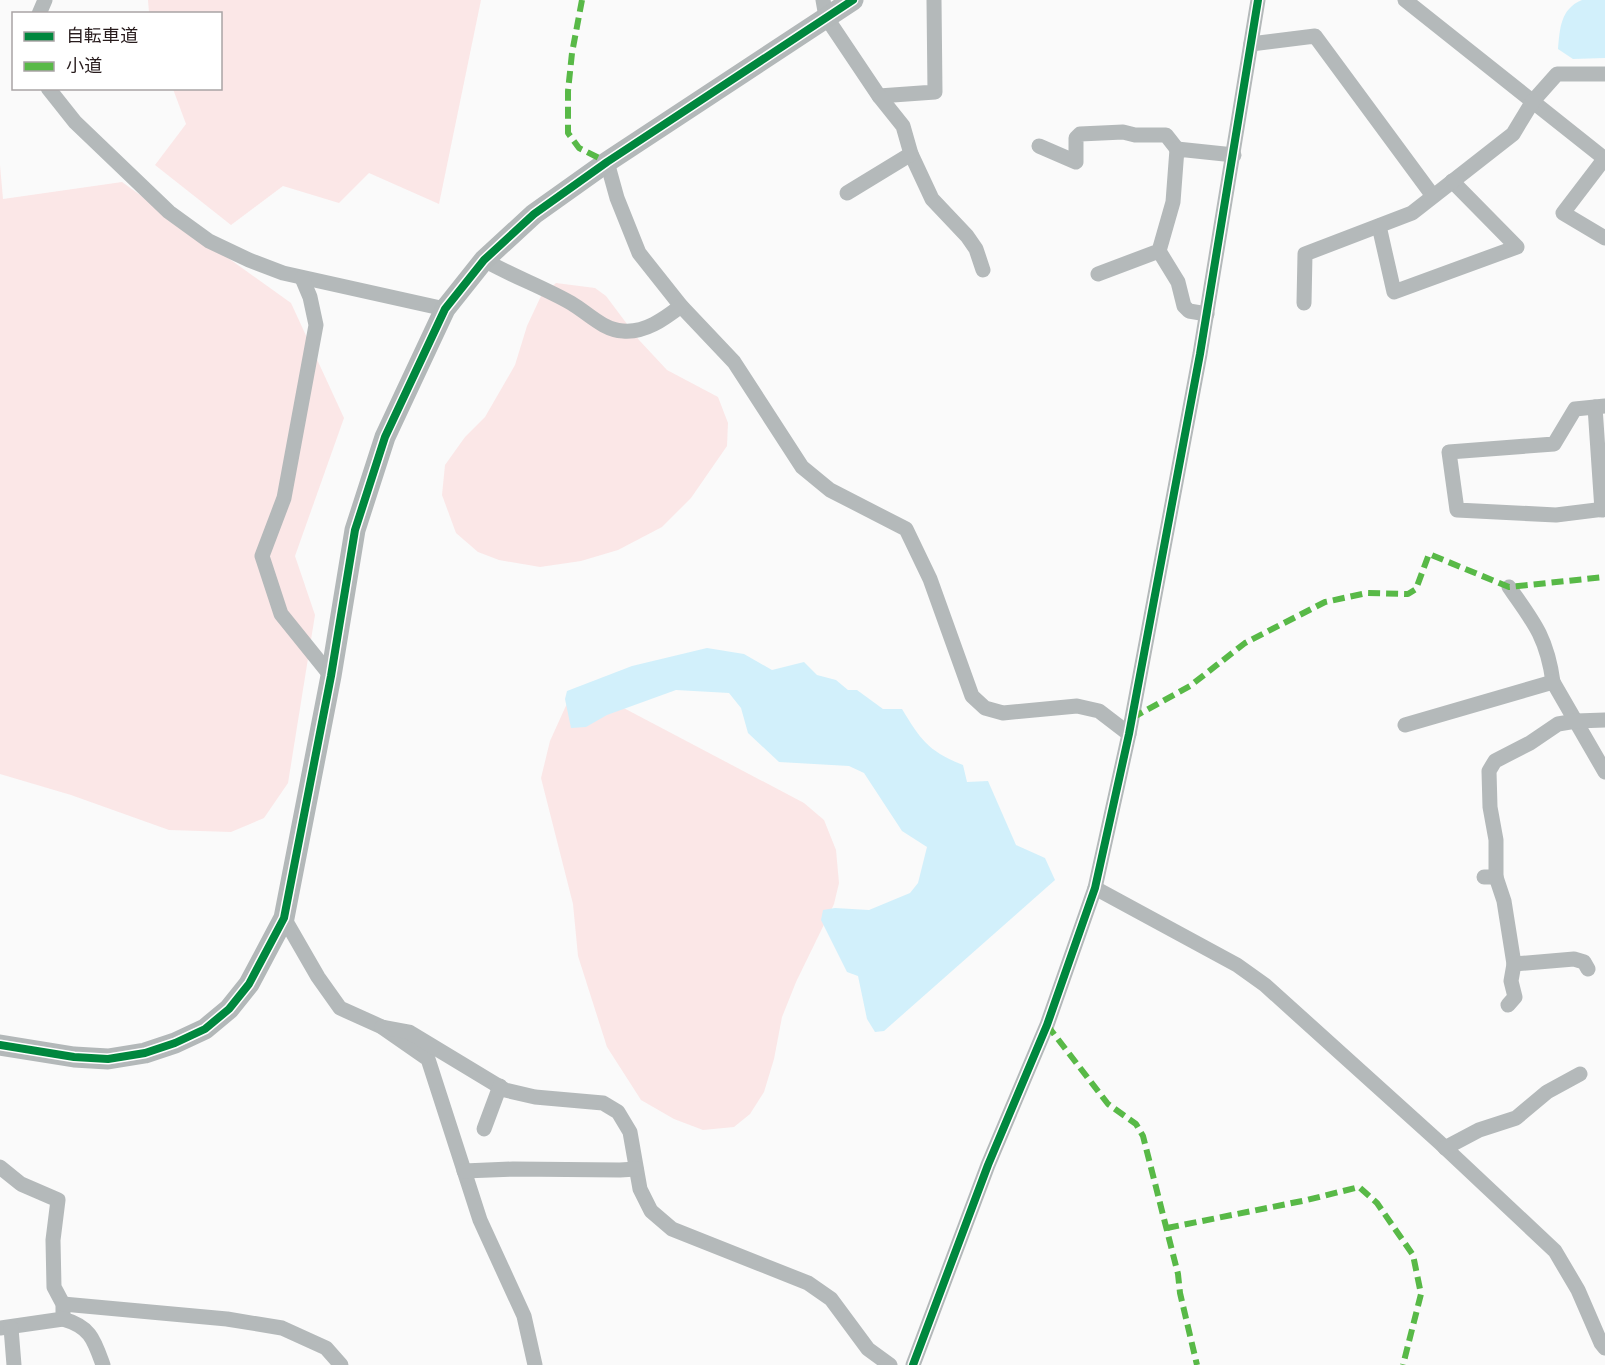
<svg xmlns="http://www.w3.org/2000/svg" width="1605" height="1365" font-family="Montserrat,'Noto Sans JP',sans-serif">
<rect width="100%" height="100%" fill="#fafafa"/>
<g fill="#fbe7e7">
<path d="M148,0H481L439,204L369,173L339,203L283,186L231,225L155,165L186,124L173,89L220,88V14L149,13Z"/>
<path d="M0,165L3,199L122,182L291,303L344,418L295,556L315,615L288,783L264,818L231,832L169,830L71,795L0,774Z"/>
<path d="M556,283L595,288L606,296L639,340L667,370L718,397L728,423L727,446L691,498L662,527L618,550L581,561L540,567L499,560L478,552L456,533L442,495L445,465L465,437L485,417L515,365L527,326L541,296Z"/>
<path d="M599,695L804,803L824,820L836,850L839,883L834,904L796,982L782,1017L774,1059L764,1092L750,1114L734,1127L703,1130L674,1119L641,1100L607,1047L578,956L573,904L541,778L550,741L569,699Z"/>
</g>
<g fill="#d2f0fb">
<path d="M1582,0H1605V58L1573,59L1558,49C1560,29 1560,9 1582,0Z"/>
<path d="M707,648L744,654L772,670L804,662L817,675L836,680L848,690H857L883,709H902C921,740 928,751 963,765L967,782L988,781L1016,845L1045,858L1055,880L884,1031L875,1032L867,1019L858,976L847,972L821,920L823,910L835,908L869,910L910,893L918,883L927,847L902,831L864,773L849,766L779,762L748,733L741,708L729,693L676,690L607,715L586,727L571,728L565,699L567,691L632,666Z"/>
</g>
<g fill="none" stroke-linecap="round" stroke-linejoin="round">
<g stroke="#b4b9ba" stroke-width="15">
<path d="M823,0L826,17L879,96L935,92L934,0"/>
<path d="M1405,0L1605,159"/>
<path d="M39,14L45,0"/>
<path d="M1251,44L1315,36L1433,196"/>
<path d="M48,88L75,122L169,212L209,241L249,260L283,273L445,309"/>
<path d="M1039,146L1076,162V138L1080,134L1123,132L1135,135H1166L1177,149"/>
<path d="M911,154L932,199L967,236L976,249L983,270"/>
<path d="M1605,158L1563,213L1605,238"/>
<path d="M607,162L617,198L639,253L681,306L734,362L802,467L830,490L906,529L930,579L972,696L985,708L1003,713L1077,706L1099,711L1129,734"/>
<path d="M847,193L911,154L903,126L879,96"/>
<path d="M1379,226L1394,292L1517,247L1452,181"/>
<path d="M1159,251L1178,282L1184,306L1189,311L1207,314"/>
<path d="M484,260C512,276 543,287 571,303C588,313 603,330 623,331C645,333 664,319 681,306"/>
<path d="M1098,274L1159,251L1173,202L1177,149L1234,155"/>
<path d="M302,278L310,297L316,325L284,498L262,556L281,614L331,676"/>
<path d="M1304,303L1305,254L1412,213L1513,134L1533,101L1557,74H1605"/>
<path d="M1605,406L1575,409L1554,444L1449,452L1457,510L1556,515L1605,509"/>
<path d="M1595,407L1602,510"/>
<path d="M1509,587C1534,622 1547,638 1553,682"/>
<path d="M1405,725L1553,682L1605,772"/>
<path d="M1484,877H1496V840L1490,807L1489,771L1495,761L1530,743L1558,724L1576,721L1605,720"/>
<path d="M1496,877L1504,901L1514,964L1574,959L1584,962L1588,969"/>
<path d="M1095,888L1237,965L1265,985L1439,1142L1555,1251L1578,1290L1601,1343L1605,1348"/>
<path d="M284,918L318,977L340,1008L382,1027L428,1059L480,1220L524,1316L535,1365"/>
<path d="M1508,1005L1515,997L1511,981L1514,964"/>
<path d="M382,1027L409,1032L505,1090L535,1097L603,1103L618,1112L630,1132L640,1189L651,1211L672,1229L808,1283L831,1299L868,1349L890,1365"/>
<path d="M484,1129L500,1086"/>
<path d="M1445,1148L1479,1130L1516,1118L1547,1092L1580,1074"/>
<path d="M0,1167L21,1184L58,1200L53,1240L54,1287L63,1304V1319L0,1328"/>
<path d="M464,1171L513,1169L620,1170L636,1169"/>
<path d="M63,1304L227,1319L282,1328L326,1348L341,1365"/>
<path d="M63,1319C91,1327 94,1340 103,1365"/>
<path d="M11,1328L14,1365"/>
<path d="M913,1365L988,1165L1047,1025L1095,888L1129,734L1200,354L1258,0"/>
</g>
<path stroke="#b3b8b9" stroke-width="21" d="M0,1045L74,1057L108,1059L145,1053L175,1043L205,1029L229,1009L249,984L284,918L331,676L355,530L385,437L445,309L484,260L534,214L607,162L853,0"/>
<g stroke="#58b947" stroke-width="6" stroke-dasharray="12 6" stroke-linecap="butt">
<path d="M582,0L572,53L568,91V133L579,148L607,162"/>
<path d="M1132,718L1190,686L1245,643L1325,602L1367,593L1408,594L1416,589L1429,554L1509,587L1605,577"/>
<path d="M1047,1025L1108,1104L1136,1124L1143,1136L1178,1274L1180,1293L1197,1365"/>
<path d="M1167,1228L1307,1200L1359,1187L1377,1203L1413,1255L1421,1294L1403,1365"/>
</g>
<g stroke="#fff" stroke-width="11">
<g id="cycleway">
<path d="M0,1045L74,1057L108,1059L145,1053L175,1043L205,1029L229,1009L249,984L284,918L331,676L355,530L385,437L445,309L484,260L534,214L607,162L853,0"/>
<path d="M913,1365L988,1165L1047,1025L1095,888L1129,734L1200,354L1258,0"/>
</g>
</g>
<use href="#cycleway" stroke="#00873e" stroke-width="8"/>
</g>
<rect x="12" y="12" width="210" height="78" fill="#ffffff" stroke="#a9a4a5" stroke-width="1.5"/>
<rect x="24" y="32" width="30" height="9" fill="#00873e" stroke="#a9a4a5" stroke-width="1.5"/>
<text x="66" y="42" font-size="18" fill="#281c1d">自転車道</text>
<rect x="24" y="62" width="30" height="9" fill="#58b947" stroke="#a9a4a5" stroke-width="1.5"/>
<text x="66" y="72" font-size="18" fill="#281c1d">小道</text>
</svg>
